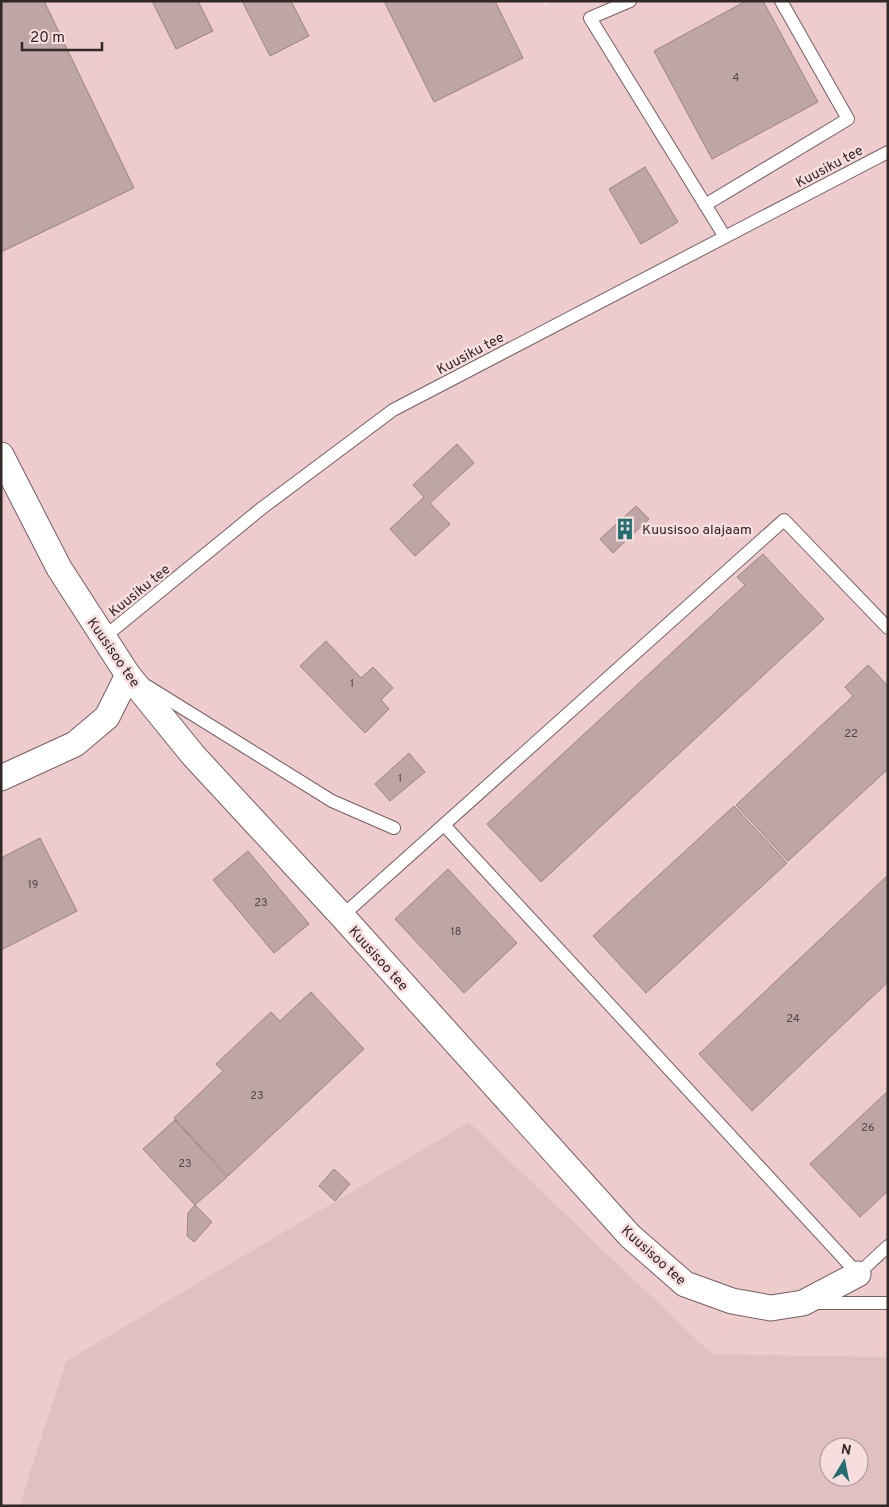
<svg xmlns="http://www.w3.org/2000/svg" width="889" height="1507" font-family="Overpass,sans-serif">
<rect width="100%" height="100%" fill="#f8ddde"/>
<path fill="#eecccd" d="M1,1H543L545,6L551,1H888V1357L712,1354L469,1122L66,1361L19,1506H1Z"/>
<path fill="#e1c0c1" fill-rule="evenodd" d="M469,1122L712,1354L888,1357V1506H19L66,1361ZM829,1447H859V1477H829Z"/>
<g fill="#bea5a6" stroke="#9b8384">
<path d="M1,1H44L134,188L1,252Z"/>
<path d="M152,1H198L213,31L176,49Z"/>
<path d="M242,1H291L309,36L270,56Z"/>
<path d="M384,1H495L523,58L434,102Z"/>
<path d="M746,1H763L818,102L712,159L654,51Z"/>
<path d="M645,167L678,222L641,244L609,189Z"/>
<path d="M457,444L474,463L430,503L450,524L415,556L390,529L424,497L413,485Z"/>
<path d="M636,506L649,519L613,553L600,539Z"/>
<path d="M763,554L824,619L541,882L487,824L745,585L737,577Z"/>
<path d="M326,641L361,678L373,667L393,688L381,700L389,709L365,733L300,666Z"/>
<path d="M868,665L888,686V769L788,861L736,805L853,696L845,687Z"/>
<path d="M409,753L425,772L390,801L375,784Z"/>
<path d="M734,806L787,863L646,993L593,936Z"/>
<path d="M40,838L77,911L1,950V858Z"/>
<path d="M248,851L309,924L274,953L213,880Z"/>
<path d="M448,869L517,943L464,993L395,919Z"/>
<path d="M888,875V982L752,1111L699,1054Z"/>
<path d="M311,992L364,1049L228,1176L174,1118L223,1071L216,1064L271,1012L280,1021Z"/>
<path d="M888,1091V1191L860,1217L810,1164Z"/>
<path d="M175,1120L227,1177L195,1205L143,1149Z"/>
<path d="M334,1169L350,1184L335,1201L319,1186Z"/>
<path d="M195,1205L212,1222L194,1242L187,1236L188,1213Z"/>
</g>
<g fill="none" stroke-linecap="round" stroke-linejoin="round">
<g stroke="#765f60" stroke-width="14">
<g id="lane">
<path d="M630,1L590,18L725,237"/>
<path d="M705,205L848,119L781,1"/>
<path d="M103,638L262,508L393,410L888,152"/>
<path d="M147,686L332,801L394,828"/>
<path d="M444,825L858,1274L888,1246"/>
<path d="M342,916L784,520L888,628"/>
<path d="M813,1303H888"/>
</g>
</g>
<g stroke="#765f60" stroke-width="27">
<g id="street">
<path d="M1,455L59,568L128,675L193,755L342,916L630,1236L685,1284L732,1301L771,1308L803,1303L858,1274"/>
<path d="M1,778L75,744L107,717L128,675"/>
</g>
</g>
<use href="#lane" stroke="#fff" stroke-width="12"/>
<use href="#street" stroke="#fff" stroke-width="25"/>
</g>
<defs>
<g id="building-bare" transform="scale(1.725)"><path d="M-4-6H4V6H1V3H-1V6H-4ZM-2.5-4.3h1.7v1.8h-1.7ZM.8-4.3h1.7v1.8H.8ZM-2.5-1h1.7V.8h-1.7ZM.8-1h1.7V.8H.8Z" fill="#226d6e" stroke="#f8ddde" stroke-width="2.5" paint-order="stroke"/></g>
</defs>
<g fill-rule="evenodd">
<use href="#building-bare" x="625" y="529"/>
</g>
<g text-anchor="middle" stroke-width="5" stroke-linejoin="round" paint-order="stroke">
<g font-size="11" fill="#544748">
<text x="736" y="81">4</text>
<text x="352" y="687">1</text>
<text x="851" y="737">22</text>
<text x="400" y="782">1</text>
<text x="33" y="888">19</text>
<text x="261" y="906">23</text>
<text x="456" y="935">18</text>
<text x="793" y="1022">24</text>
<text x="257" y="1099">23</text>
<text x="868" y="1131">26</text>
<text x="185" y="1167">23</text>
</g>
<g font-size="14" fill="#312828" stroke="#f8ddde">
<text transform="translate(829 166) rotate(-28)" y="5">Kuusiku tee</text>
<text transform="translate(470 353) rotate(-28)" y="5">Kuusiku tee</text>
<text transform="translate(139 590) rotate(-39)" y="5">Kuusiku tee</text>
<text transform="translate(114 652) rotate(55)" y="5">Kuusisoo tee</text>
<text transform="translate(379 958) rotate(48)" y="5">Kuusisoo tee</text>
<text transform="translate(654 1255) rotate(42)" y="5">Kuusisoo tee</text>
</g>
<g font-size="14" fill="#312828" stroke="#f8ddde" text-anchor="start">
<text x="642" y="534">Kuusisoo alajaam</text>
</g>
</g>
<rect width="889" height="1507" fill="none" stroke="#312828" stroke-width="5"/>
<g transform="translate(844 1462) rotate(10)"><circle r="24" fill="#f8ddde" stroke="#a89595"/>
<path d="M0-4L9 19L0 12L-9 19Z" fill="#226d6e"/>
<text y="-8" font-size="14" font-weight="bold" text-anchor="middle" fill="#312828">N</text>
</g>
<path d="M22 42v8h80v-8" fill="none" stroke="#312828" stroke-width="2.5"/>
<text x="30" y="42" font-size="15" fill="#312828" stroke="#f8ddde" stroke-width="4" paint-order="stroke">20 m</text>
</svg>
